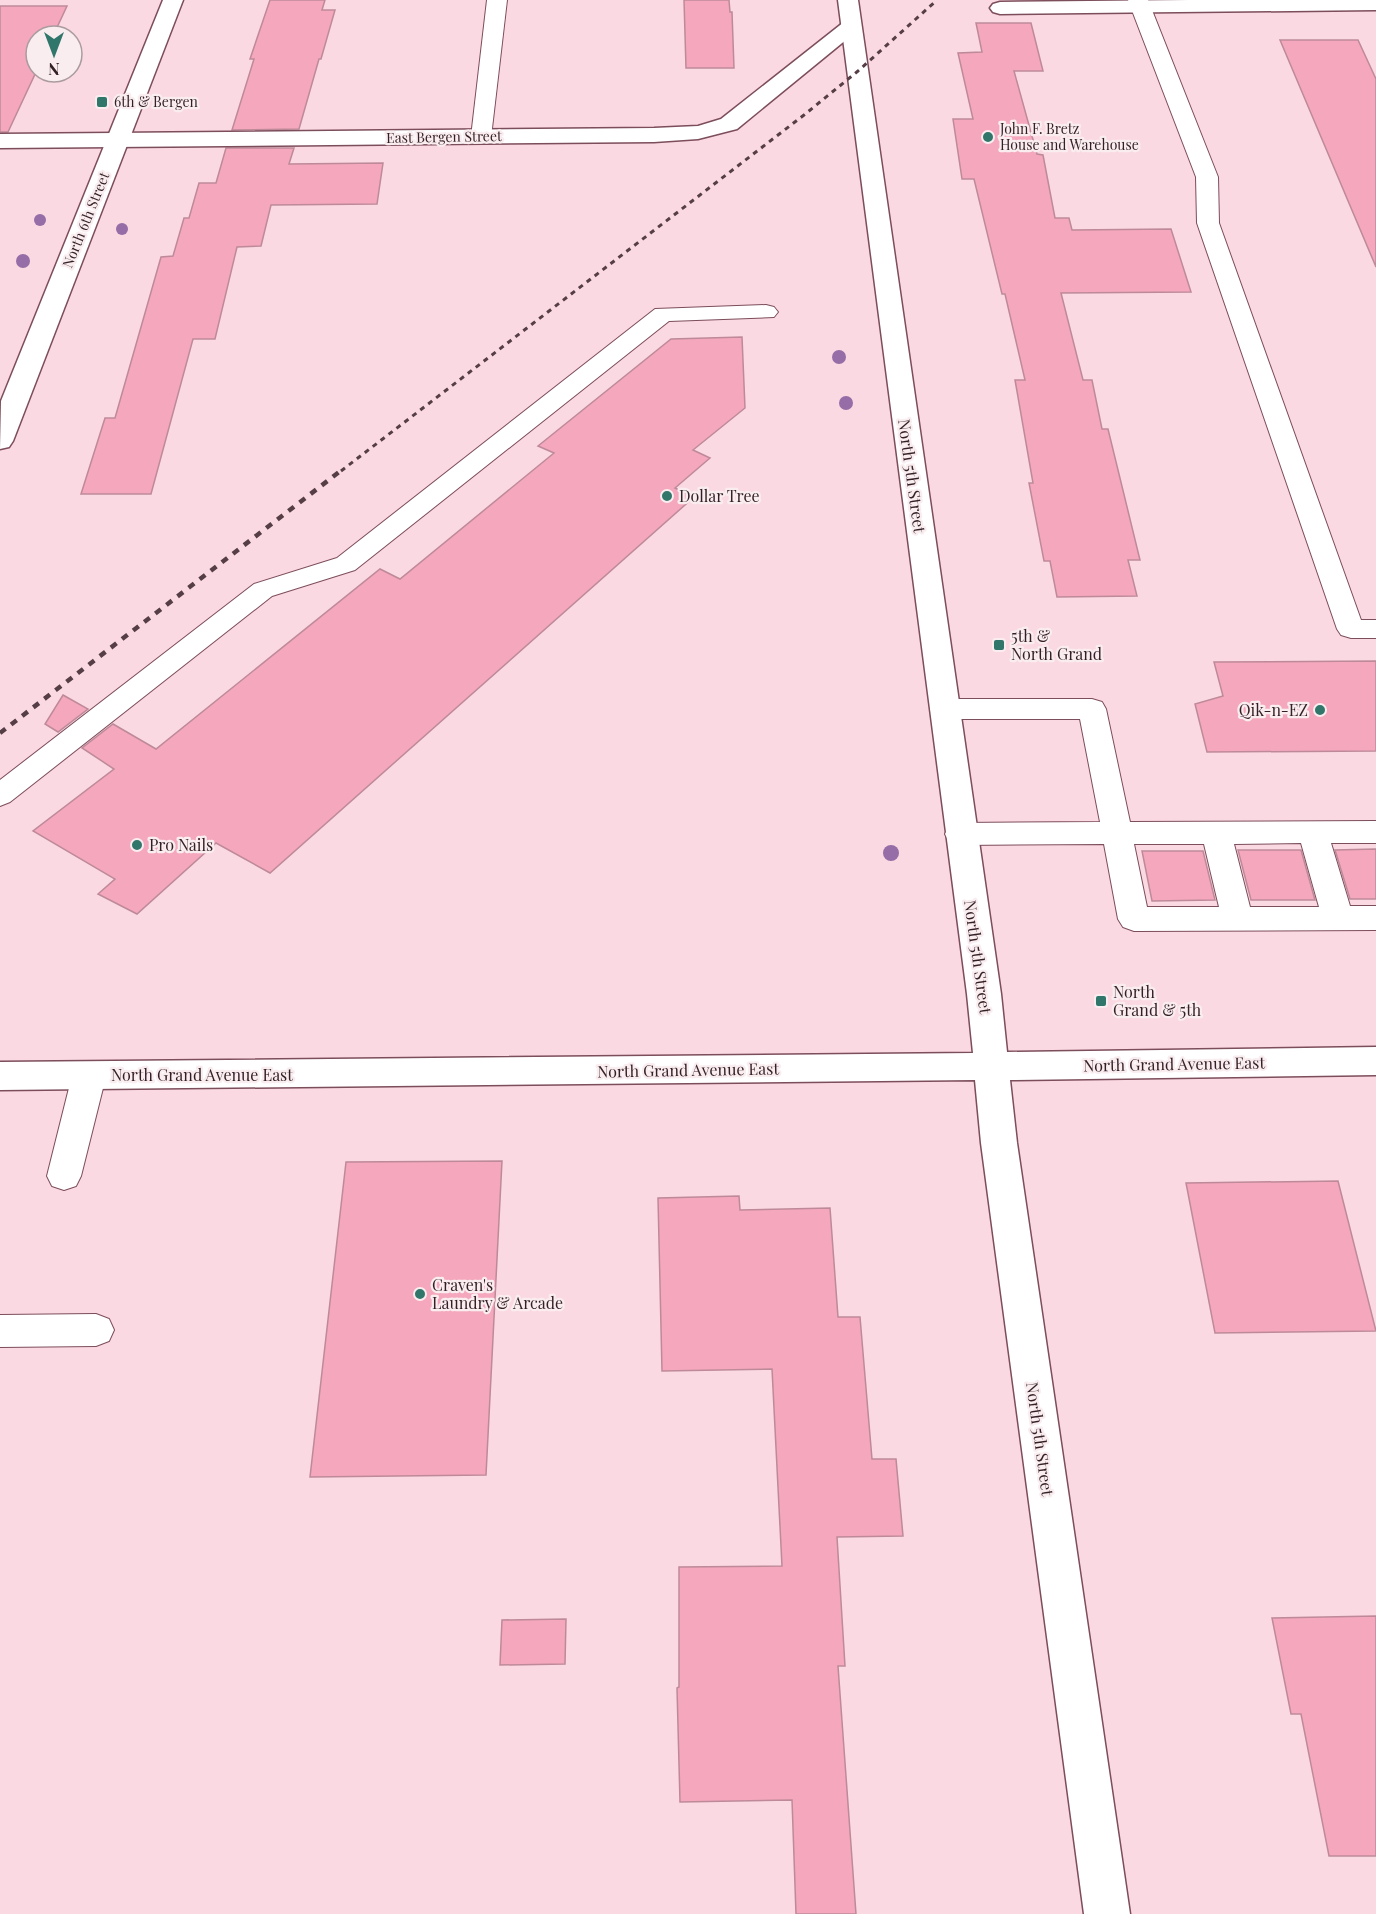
<svg xmlns="http://www.w3.org/2000/svg" width="1376" height="1914" font-family="'Playfair Display',serif">
<rect width="100%" height="100%" fill="#fbd9e2"/>
<g fill="#f4a7bd" stroke="#be8a99" stroke-width="1.5">
<path d="M270,0H325L322,10H335L321,59H319L299,129L232,130L254,59H250Z"/>
<path d="M684,0H729L730,12H732L734,68H686Z"/>
<path d="M0,6H67L53,36H36V72L8,132H0Z"/>
<path d="M976,23H1031L1043,71H1014L1037,154L1043,155L1055,218H1069L1072,230L1171,229L1191,292L1061,293L1083,380H1092L1102,429H1108L1140,560H1128L1137,596L1057,597L1050,561H1044L1029,483H1033L1015,380H1025L1005,294H1002L974,179H962L953,119H973L958,53L982,52Z"/>
<path d="M1280,40H1358L1376,79V267Z"/>
<path d="M226,148H294L289,164L383,163L377,204L271,205L261,246L237,247L215,339H193L151,494H81L105,418H115L161,257L173,256L184,218H189L199,183H216Z"/>
<path d="M742,337L745,408L693,450L710,458L675,488L694,497L270,873L216,843L137,914L98,894L115,879L33,831L114,769L82,748L113,724L156,749L380,569L400,579L554,453L538,446L671,339Z"/>
<path d="M1376,661V751L1207,752L1195,704L1223,696L1214,662Z"/>
<path d="M63,695L88,709L58,732L45,724Z"/>
<path d="M1376,849V899H1350L1335,850Z"/>
<path d="M1238,850H1301L1315,900H1251Z"/>
<path d="M1142,851H1203L1215,900L1152,901Z"/>
<path d="M502,1161L486,1475L310,1477L346,1162Z"/>
<path d="M1338,1181L1376,1331L1215,1333L1186,1183Z"/>
<path d="M739,1196L740,1210L830,1208L838,1317H860L872,1459H896L903,1536L837,1537L845,1666H838L856,1914H796L792,1800L680,1802L677,1688L679,1687V1567L782,1566L772,1369L662,1371L658,1198Z"/>
<path d="M1376,1616V1856H1329L1301,1714H1291L1272,1618Z"/>
<path d="M566,1619L565,1664L500,1665L502,1620Z"/>
</g>
<g fill="none" stroke-linecap="round" stroke-linejoin="round">
<g stroke="#7c4d5b" stroke-width="2">
<g id="lane">
<path d="M487,0H507L491,137L488,141L481,143L474,141L471,137Z"/>
<path d="M1128,0H1148L1218,177L1219,223L1361,620H1376V638H1351L1341,635L1337,629L1197,223L1196,177Z"/>
<path d="M766,305L774,307L778,312L774,317L669,321L355,570L272,596L10,802L0,806V780L254,584L337,558L655,309Z"/>
<path d="M944,699H1092L1102,702L1106,709L1130,822L1376,821V843H1331L1350,906H1376V930L1134,931L1123,927L1118,919L1104,844L960,845L949,842L945,834L949,826L960,823L1100,822L1080,719H944L934,716L930,709L934,702ZM1301,843L1319,907H1250L1234,844ZM1134,844H1204L1219,907H1147Z"/>
<path d="M89,1063L101,1067L106,1076L81,1176L76,1186L64,1190L52,1186L47,1176L72,1076L77,1067Z"/>
<path d="M96,1314L109,1319L114,1330L109,1341L96,1346L0,1347V1315Z"/>
</g>
</g>
<g stroke="#7c4d5b" stroke-width="3">
<g id="street">
<path d="M1188,0H1376V10L1000,14L993,12L990,8L993,4L1000,2Z"/>
<path d="M851,20L858,22L861,26L858,30L737,129L698,139L654,142L0,148V134L654,128L698,126L721,119L844,22Z"/>
</g>
</g>
<g stroke="#7c4d5b" stroke-width="3">
<g id="secondary">
<path d="M163,0H183L13,441L9,447L0,449L1,401Z"/>
<path d="M838,0H858L1001,994L1007,1052L1376,1047V1075L1010,1080L1017,1143L1130,1914H1084L981,1143L975,1080L0,1090V1062L973,1053L967,994Z"/>
</g>
</g>
<use href="#lane" fill="#fff" fill-rule="evenodd"/>
<use href="#street" fill="#fff" fill-rule="evenodd"/>
<use href="#secondary" fill="#fff" fill-rule="evenodd"/>
<path stroke="#553e45" stroke-width="3" stroke-dasharray="5 5" stroke-linecap="butt" d="M341,471L804,115L858,71L937,0"/>
<path stroke="#553e45" stroke-width="4.5" stroke-dasharray="7 7" stroke-linecap="butt" d="M0,733L343,469"/>
</g>
<g fill="#966da6">
<circle cx="40" cy="220" r="6"/>
<circle cx="122" cy="229" r="6"/>
<circle cx="23" cy="261" r="7"/>
<circle cx="839" cy="357" r="7"/>
<circle cx="846" cy="403" r="7"/>
<circle cx="891" cy="853" r="8"/>
</g>
<g fill="#31766a" stroke="#f9edf0" stroke-width="2">
<rect x="96" y="96" width="12" height="12" rx="3"/>
<circle cx="988" cy="137" r="6"/>
<circle cx="667" cy="496" r="6"/>
<rect x="993" y="639" width="12" height="12" rx="3"/>
<circle cx="1320" cy="710" r="6"/>
<circle cx="137" cy="845" r="6"/>
<rect x="1095" y="995" width="12" height="12" rx="3"/>
<circle cx="420" cy="1294" r="6"/>
</g>
<g text-anchor="middle" stroke-width="4.5" stroke-linejoin="round" paint-order="stroke">
<g font-size="14" fill="#331f25" stroke="#f9edf0" text-anchor="start">
<text x="114" y="107">6th &amp; Bergen</text>
<text x="1000" y="134">John F. Bretz<tspan x="1000" dy="16">House and Warehouse</tspan></text>
</g>
<g font-size="14" fill="#331f25" stroke="#f9edf0">
<text transform="translate(444 137) rotate(-1)" y="5">East Bergen Street</text>
<text transform="translate(86 220) rotate(-68)" y="5">North 6th Street</text>
</g>
<g font-size="16" fill="#331f25" stroke="#f9edf0">
<text transform="translate(912 476) rotate(82)" y="6">North 5th Street</text>
<text transform="translate(978 957) rotate(82)" y="6">North 5th Street</text>
<text transform="translate(1174 1064) rotate(-1)" y="6">North Grand Avenue East</text>
<text transform="translate(688 1070) rotate(-1)" y="6">North Grand Avenue East</text>
<text x="202" y="1081">North Grand Avenue East</text>
<text transform="translate(1040 1439) rotate(82)" y="6">North 5th Street</text>
</g>
<g font-size="16" fill="#331f25" stroke="#f9edf0" text-anchor="start">
<text x="679" y="502">Dollar Tree</text>
<text x="1011" y="642">5th &amp;<tspan x="1011" dy="18">North Grand</tspan></text>
<text x="1308" y="716" text-anchor="end">Qik-n-EZ</text>
<text x="149" y="851">Pro Nails</text>
<text x="1113" y="998">North<tspan x="1113" dy="18">Grand &amp; 5th</tspan></text>
<text x="432" y="1291">Craven's<tspan x="432" dy="18">Laundry &amp; Arcade</tspan></text>
</g>
</g>
<g transform="translate(54 54) rotate(180)"><circle r="28" fill="#f9edf0" stroke="#aa9b9f" stroke-width="1.5"/>
<path d="M0-4.5L10 22L0 15L-10 22Z" fill="#31766a"/>
<text y="-9" font-size="16" font-weight="bold" text-anchor="middle" fill="#331f25">N</text>
</g>
</svg>
